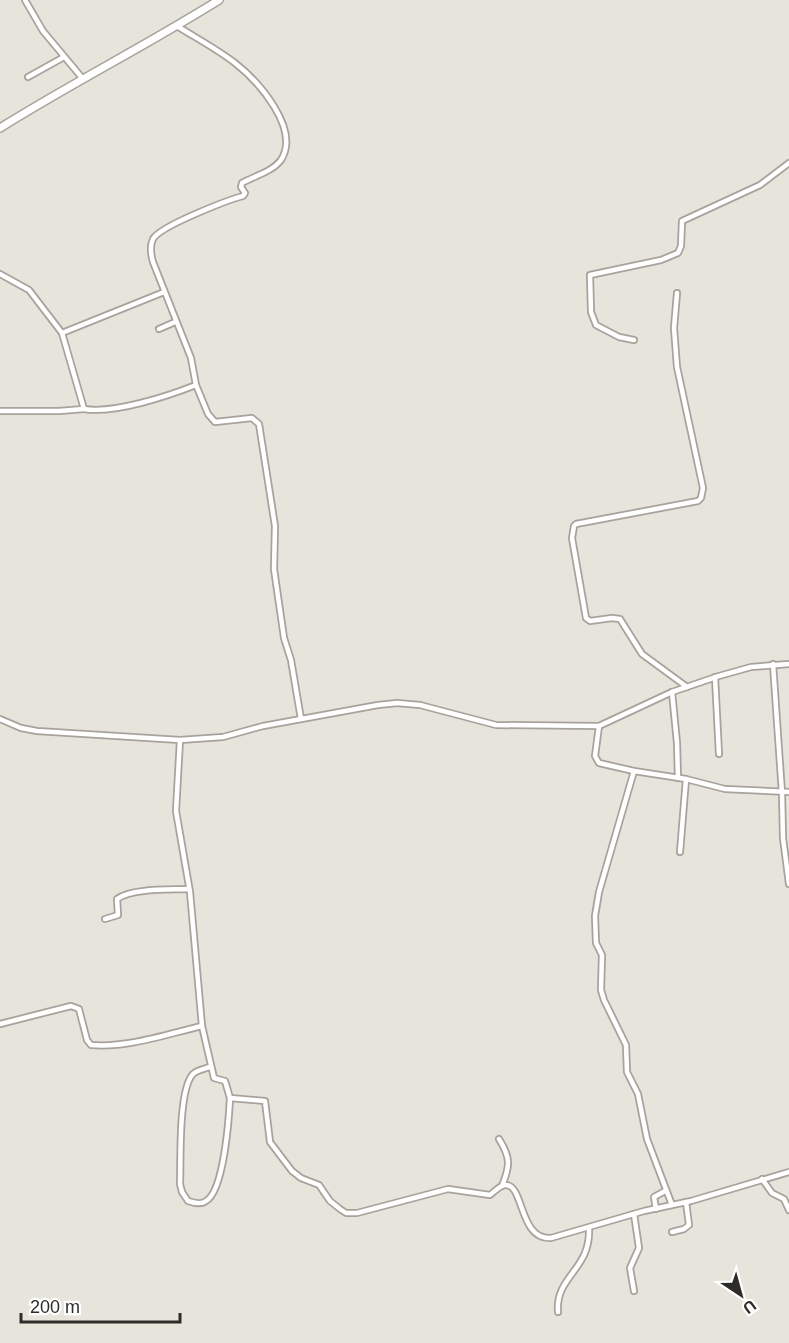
<svg xmlns="http://www.w3.org/2000/svg" width="789" height="1343" font-family="Arial,sans-serif">
<rect width="100%" height="100%" fill="#e7e4dc"/>
<g fill="none" stroke-linecap="round" stroke-linejoin="round">
<g stroke="#a7a39c" stroke-width="8">
<g id="minor">
<path d="M25,0L43,31L83,79"/>
<path d="M28,77L64,57"/>
<path d="M0,274L29,290L62,333L84,409C114,414 168,396 196,385L191,358L153,262C151,255 150,245 153,239C160,226 228,200 243,196L245,193L241,187L242,183C254,176 272,172 281,160C301,129 258,81 235,63C217,49 196,38 177,26"/>
<path d="M677,293L674,328L677,367L703,488L701,498L698,501L576,524L574,526L572,538L586,618L590,621L612,618L620,619L642,654L687,687"/>
<path d="M159,329L175,322"/>
<path d="M62,333L164,292"/>
<path d="M634,340L619,337L596,325L591,312L590,275L661,260L678,253L681,246L682,221L760,185L789,163"/>
<path d="M196,385L208,414L215,422L252,418L259,424L275,526L274,569L284,638L291,660L301,719"/>
<path d="M0,411H59L84,409"/>
<path d="M773,664L782,793L783,838L789,884"/>
<path d="M715,677L719,754"/>
<path d="M672,692L677,743L678,778"/>
<path d="M0,719L21,728L37,731L180,740L223,737L263,726L378,705L397,703L420,705L496,725L599,726L672,692L719,676L751,667L789,664"/>
<path d="M599,726L595,756L599,763L634,771L686,779L725,789L789,792"/>
<path d="M634,771L599,892L595,916L596,943L602,955L601,990L604,1000L626,1045L627,1072L638,1094L647,1139L672,1205"/>
<path d="M680,852L686,779"/>
<path d="M105,919L118,915L117,899C132,888 170,890 189,889"/>
<path d="M0,1024L71,1006L79,1009L87,1040L91,1045C128,1048 167,1034 202,1026L190,892L176,811L180,740"/>
<path d="M202,1026L214,1078L225,1081L230,1098L265,1101L270,1142L292,1171L301,1178L319,1185L330,1201L340,1209L346,1213H357L448,1189L490,1195C494,1192 501,1184 506,1185C524,1185 519,1240 551,1238L644,1211L691,1201L789,1172"/>
<path d="M210,1067C204,1069 197,1070 193,1074C178,1090 181,1161 180,1184L182,1192L188,1201C194,1203 201,1205 206,1201C224,1191 229,1118 230,1098"/>
<path d="M499,1139C511,1158 510,1166 502,1186"/>
<path d="M762,1179L772,1193L784,1199L789,1210"/>
<path d="M656,1209L654,1197L665,1191"/>
<path d="M672,1232L684,1229L689,1225L686,1202"/>
<path d="M634,1291L630,1268L639,1248L634,1214"/>
<path d="M558,1312C555,1276 591,1270 589,1228"/>
</g>
</g>
<g stroke="#a7a39c" stroke-width="10">
<path id="primary" d="M0,128C72,83 147,45 219,0"/>
</g>
<use href="#minor" stroke="#fff" stroke-width="4.5"/>
<use href="#primary" stroke="#fff" stroke-width="7"/>
</g>
<g transform="translate(741 1295) rotate(144)" stroke="#ffffff" stroke-width="4.5" paint-order="stroke">
<path d="M0-4.5L10 22L0 15L-10 22Z" fill="#2d2c29"/>
<text y="-9" font-size="16" font-weight="bold" text-anchor="middle" fill="#2d2c29">U</text>
</g>
<path d="M21 1313v9h159v-9" fill="none" stroke="#2d2c29" stroke-width="3"/>
<text x="30" y="1313" font-size="18" fill="#2d2c29" stroke="#ffffff" stroke-width="4.5" paint-order="stroke">200 m</text>
</svg>
